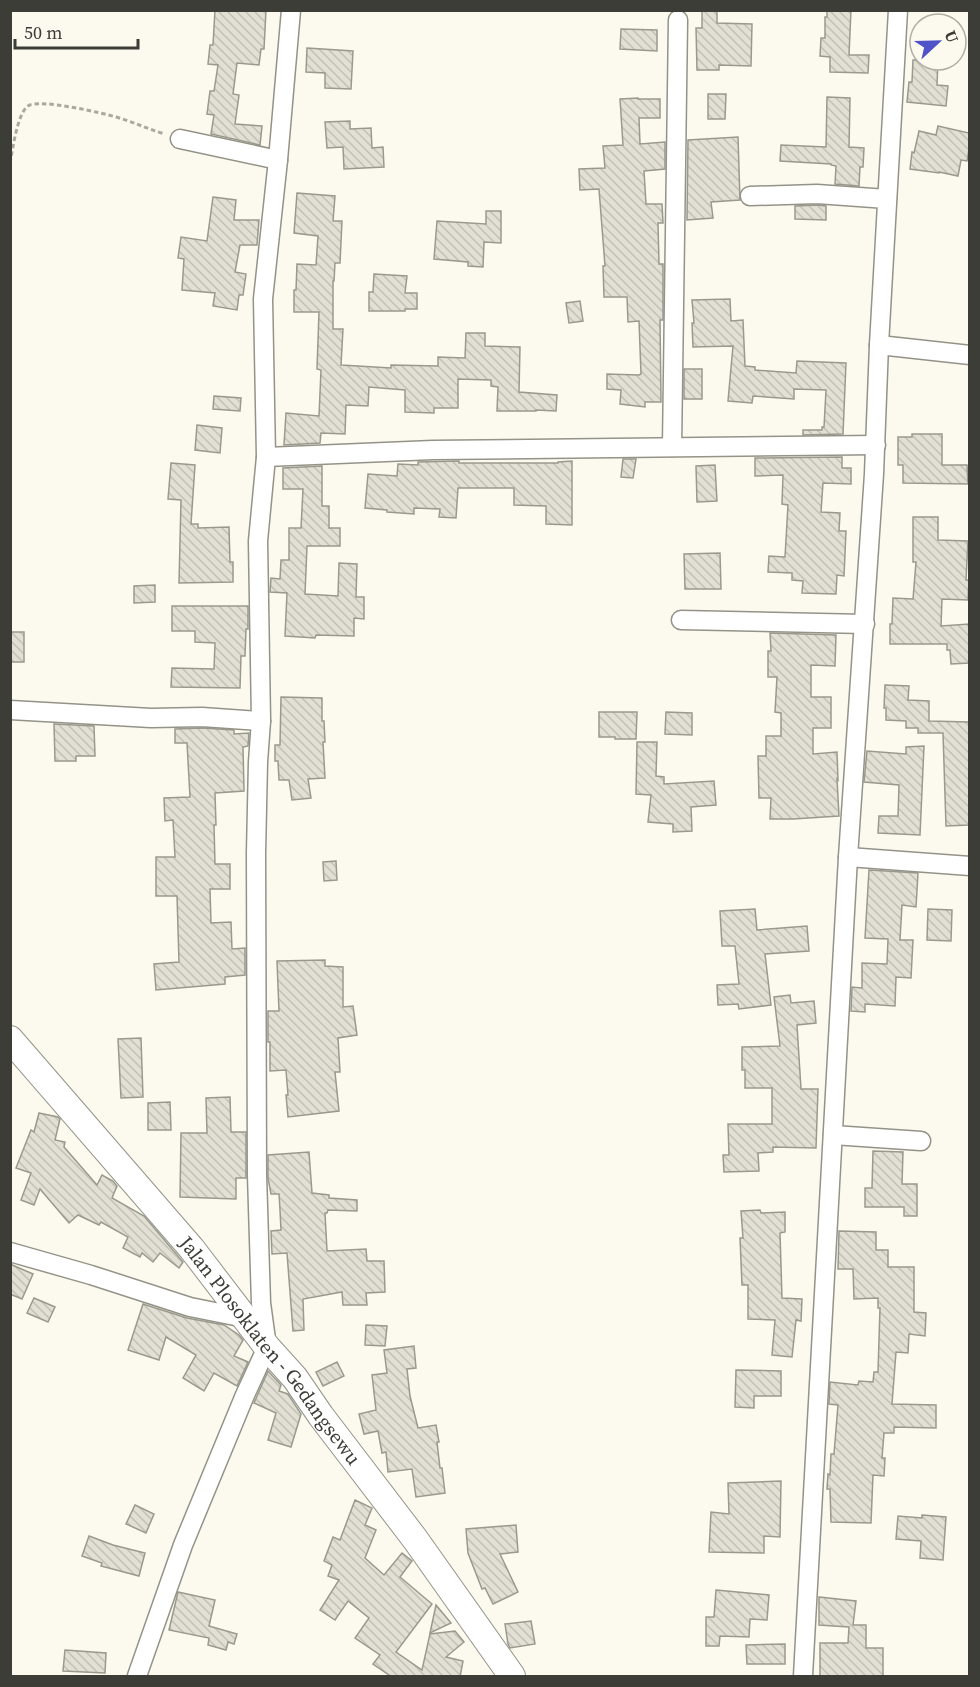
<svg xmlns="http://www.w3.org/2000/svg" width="980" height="1687" font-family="'Source Serif 4',serif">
<defs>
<pattern id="building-back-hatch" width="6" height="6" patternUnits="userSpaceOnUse" patternTransform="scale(1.5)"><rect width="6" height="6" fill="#e2e0d4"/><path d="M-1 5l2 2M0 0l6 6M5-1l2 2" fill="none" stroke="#c3c1b7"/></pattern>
</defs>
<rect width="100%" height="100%" fill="#fcfaee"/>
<g fill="url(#building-back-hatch)" stroke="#9a998e" stroke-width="1.5">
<path d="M215,10H266L264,49H261L259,65L237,63L233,94L239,95L235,124L262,126L260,145L211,134L214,115L207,114L210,91H214L218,65L208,64L210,45H213Z"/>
<path d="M702,10H717V23L752,24L751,66L719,65V70H697L696,28H702Z"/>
<path d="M827,10H851L849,55H869L868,73L830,72V57L820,56L821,38H825V17H827Z"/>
<path d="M621,29L657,30V51L620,49Z"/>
<path d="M307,48L353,51L351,89L325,88V73L306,72Z"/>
<path d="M913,60H938L937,85L948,86L946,106L907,102L909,82H912Z"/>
<path d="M708,94H726L725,119H708Z"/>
<path d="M827,97L850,98L849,147L864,148L863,167H860L859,186L835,184L836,166L831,165V164L780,161L781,145L826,147Z"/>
<path d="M638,98V99H660V118H639L640,144L665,142V169L644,171L646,204H662L663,223H658L659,264H663V320H660L661,402H645V407L620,404L621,390L607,389V374L639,375L641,374L639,321L628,322L627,297H604L603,266H605L599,189L580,190L579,169L605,168L603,146L623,145L620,99Z"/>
<path d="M350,121V129L371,128L372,148L383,147L384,167L344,169L343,147L327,148L325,122Z"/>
<path d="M938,126L969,133V149L967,161L961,160L958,176L939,172V173L910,169L912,152L914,153L919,131L936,135Z"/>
<path d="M738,137L740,200L711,202L713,218L687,220L688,140Z"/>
<path d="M297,193L335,196L333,221H342L340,263H335L334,281H333V329H343L341,365L391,368V365L438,366V357L465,358L466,333H485V346L520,347L519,392L557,395L556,411L536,410V411H497L498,387L491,386V380L458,379V408H434V413L405,412V390L369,387L368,406L346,405L345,434L321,433L320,443L284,445L286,413L319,416L321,370L317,369L319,312H294V290H296L297,264L316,265L318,236L294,233Z"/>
<path d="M213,197L236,200L234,220H259L257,245H240L235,272L246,274L243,295H239L237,310L213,306L215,293L182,290L184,259L178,258L181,237L207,241Z"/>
<path d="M817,205L826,206V220L795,219V206Z"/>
<path d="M486,211H501V243L484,242L483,267L468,266V262L434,259L437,221L486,224Z"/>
<path d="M374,274L407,276L405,293H417V309H405V311H369V292H373Z"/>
<path d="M730,299L731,321L743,320L745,366L755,367V370L796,373L797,361L846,363L843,434L803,435V430H822V427H824L826,390L794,389V399L753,396L752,403L728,401L733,346L693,347L692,323H694L692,300Z"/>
<path d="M580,301L583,321L569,323L566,303Z"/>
<rect x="684" y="369" width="18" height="30"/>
<path d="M214,396L241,398L240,411L213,409Z"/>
<path d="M197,425L222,428L220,453L195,450Z"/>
<path d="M912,434H942V465H967L968,484L903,483V465H898V437H912Z"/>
<path d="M842,457V468H851V484L823,483L821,512L840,513L839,531H846L844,576L837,575L836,594L802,593L803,581L792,580V573L768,572L769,556L785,557L788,505L782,504L783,475L755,476V458Z"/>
<path d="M623,459H636L633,478L621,477Z"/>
<path d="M459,461V463H558V462L572,461V525L546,524V506L514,505V488H458L456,518L439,517L440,509L414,508V514L387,512V510L365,508L368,474L397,476L398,464L418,465V462Z"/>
<path d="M171,463L195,465L191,524H198V528L229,527L230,562H233V582L179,583L181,500L168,499Z"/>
<path d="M715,465L717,501L697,502L696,466Z"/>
<path d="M322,466V506H329V528H340V546H307L305,594L338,596L339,563L357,564L356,597H364V619L354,618V636L316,635L315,638L285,636L287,593L270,592L271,578L280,579L281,560H289V528H301L303,489H283V468Z"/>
<path d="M913,517H938V540L968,541L966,580H969L968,600L942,599L941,626L969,624V663L951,664L950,650H947V644H890V624H892L893,598L913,599L916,562H913Z"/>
<path d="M720,553L721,589H685L684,554Z"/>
<path d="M155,585V602L134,603V586Z"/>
<path d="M172,606H248V629H246L245,656H241L240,688L171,687L172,668L214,669L215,643L195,642V631H172Z"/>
<rect x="10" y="632" width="14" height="30"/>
<path d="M770,633L836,635L835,666L811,665V697H831V728H813V754L837,752L838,780L837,779L839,816L793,819H770L771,798H759L758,756H766V736H781V713L775,712L777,677H768V651H771Z"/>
<path d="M885,685L909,686L908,700L929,701V721L969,722V825L946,826L943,733H918V728H906V721L886,720V708H884Z"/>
<path d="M281,697L322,698V721H324L325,742H323L325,778L308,779L311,798L292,800L289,780H279L278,761H275V745H280Z"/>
<path d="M599,712H637L636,739H615V737H599Z"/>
<path d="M666,712L692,713V735L665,734Z"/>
<path d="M54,724L94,726L95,756H76V761H55Z"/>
<path d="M202,728L234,730V734L249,733L248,746L243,747L244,791L215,793L216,825H214L215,864H230V889H210L211,923L231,922L232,949L245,948V975L225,977V984L156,990L154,964L179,962L177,896H156V857H175L173,820L165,821L164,798L190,797L187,743H175V729Z"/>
<path d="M637,742H657L656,776L664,777V784L714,781L716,805L691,807L692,831L673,832V824L648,822L651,795L636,794Z"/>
<path d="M924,746L920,835L878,833L879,816H898L899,785L864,782L867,751L906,754V747Z"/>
<path d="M336,861L337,880L324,881L323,862Z"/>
<path d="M869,870L918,873L916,907L902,905L900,940H899H913L911,978L896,977L895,1006L865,1004V1012L851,1011L852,987L862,988V963L887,964L888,939L865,938Z"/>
<path d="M755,909L757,930L807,926L809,951L765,954L771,1005L739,1009L738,1004L718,1005L717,985L739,984L735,946H722L720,911Z"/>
<path d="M928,909L952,910L951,941L927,940Z"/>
<path d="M325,960V966L343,967V1007L353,1006L357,1035L338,1038L340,1072H335L339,1111L288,1117L286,1095H288L286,1070L270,1071V1042H268V1011H279L277,961Z"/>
<path d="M790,995L791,1003L814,1001L816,1023L797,1025L801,1089H818L816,1148L773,1147V1152L758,1153L759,1171L724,1172L723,1155H729L728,1124H772V1088H745V1070H742V1047L780,1046L774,997Z"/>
<path d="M141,1038L143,1097L121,1098L118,1039Z"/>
<path d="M230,1097L231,1132H246V1178H236V1199L180,1197L181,1133H207L206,1098Z"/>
<path d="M170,1102L171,1130H148V1103Z"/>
<path d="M39,1113L58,1117L60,1119L55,1140L65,1142L64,1147L97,1185L102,1175L113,1181L117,1186L112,1198L144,1216L183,1262L179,1268L160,1253L153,1262L142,1253L140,1257L123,1248L128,1237L101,1222L99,1225L78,1215L69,1223L40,1189L34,1205L21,1200L31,1173L16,1168L31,1130L34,1132Z"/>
<path d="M873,1151L903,1152L902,1184H917V1216H904V1207H865V1188H872Z"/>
<path d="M309,1152L312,1193L329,1195V1198L357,1200V1211L328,1210L327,1213H325L327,1251L366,1249L367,1261H384L385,1292L366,1293L367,1305H343L342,1292L303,1299L304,1330L293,1331L287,1253L272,1254L271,1231L281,1230L280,1210L279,1194H271L268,1178V1155Z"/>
<path d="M760,1210L761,1213L785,1212V1232L780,1233L782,1298L802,1299L801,1321L796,1320L792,1357L772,1355L775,1320L748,1319V1285H742L740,1238H743L741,1211Z"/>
<path d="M839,1231L876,1232V1250H888V1267H914V1312L926,1313L925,1336L909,1334L908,1353L896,1352L892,1404L936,1405V1428L894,1427V1433H884L882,1458H885L884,1476L873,1475L871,1523L831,1522L830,1489H827L828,1474L830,1475L831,1454H834L838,1405L829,1404L830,1382L858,1385L859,1381L873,1382L874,1372H878L880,1308H878V1298L854,1299L853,1269H838Z"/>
<path d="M10,1264L33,1274L22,1299L10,1294Z"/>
<path d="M34,1298L55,1307L48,1322L27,1313Z"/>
<path d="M143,1304L187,1318L224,1325L239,1335L243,1340L234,1356L248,1362L237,1386L214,1373L204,1391L183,1378L196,1355L166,1337L159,1360L128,1350Z"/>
<path d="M366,1325L387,1326L385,1346L365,1345Z"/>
<path d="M414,1346L416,1368L407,1369L410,1396L418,1428L436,1425L439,1442H437L440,1468H442L445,1493L416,1497L412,1469L388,1472L386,1452L382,1453L378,1431L364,1434L359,1414L376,1410L372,1375L387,1373L384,1350Z"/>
<path d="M337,1362L344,1376L323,1386L316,1372Z"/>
<path d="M736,1370L781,1371V1396H754V1408L735,1407Z"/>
<path d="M268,1371L281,1385L279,1391L288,1394L301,1414L291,1447L268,1440L276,1413L254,1403Z"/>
<path d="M781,1481L780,1537L764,1536V1553L709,1552L711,1512L729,1514L728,1483Z"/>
<path d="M355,1500L372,1508L365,1525L376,1530L365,1558L384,1575L402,1553L412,1561L400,1577L432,1604L396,1652L422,1670L430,1634L455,1631L464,1642L446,1657L463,1661L460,1677H392L373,1664L380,1655L355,1638L369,1618L348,1601L335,1620L320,1610L339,1580L328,1576L332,1565L324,1561L333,1537L340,1540Z"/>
<path d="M135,1505L154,1514L146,1533L126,1524Z"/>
<path d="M922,1515L946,1517L943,1560L920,1558L921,1541L896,1539L898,1516L922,1518Z"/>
<path d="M516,1525L518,1552L500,1554L518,1592L493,1604L485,1588L482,1589L468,1553L466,1529Z"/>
<path d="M89,1536L113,1545L145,1553L139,1576L101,1566L102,1563L82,1556Z"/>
<path d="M716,1590L769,1595L767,1620L750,1619L749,1637L720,1636L719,1646H706V1617H714Z"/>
<path d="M178,1592L215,1600L209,1626L237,1634L234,1644L228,1642L226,1650L208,1645L209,1638L169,1630Z"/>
<path d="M819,1597L856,1601L853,1625H866V1648H883V1677H820V1643H848L849,1627L819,1625Z"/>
<path d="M436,1605L451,1623L430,1633Z"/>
<path d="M531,1621L535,1644L510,1648L508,1644L505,1624Z"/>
<path d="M785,1644V1664H747L746,1645Z"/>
<path d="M65,1650L106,1653L105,1673L63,1671Z"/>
</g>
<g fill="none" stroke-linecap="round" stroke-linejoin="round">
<g stroke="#949388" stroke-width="21">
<g id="street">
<path d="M180,139L278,160"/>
<path d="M750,196L817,194L887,199"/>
<path d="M879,345L970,355"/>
<path d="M672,447L678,20"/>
<path d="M266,457L433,450L876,445"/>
<path d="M681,620L865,624"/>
<path d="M10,710L151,718L202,717L261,721"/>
<path d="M848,857L970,866"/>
<path d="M833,1135L921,1141"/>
<path d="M10,1252L91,1275L190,1307L245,1318"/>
<path d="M137,1676L183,1545L245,1395L267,1347L261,1303L257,1175L256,853L258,762L261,721L258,541L266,457L263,299L278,160L291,10"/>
<path d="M803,1676L848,857L874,474L879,345L898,10"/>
</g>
</g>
<g stroke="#949388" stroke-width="28">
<g id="secondary">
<path id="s1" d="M10,1039L192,1249L267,1347L295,1378L321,1416L415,1539L512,1676"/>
</g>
</g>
<path stroke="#aaa9a0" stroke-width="3" stroke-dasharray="4.5 3" stroke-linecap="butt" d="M10,163C13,149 17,114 28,106C39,98 102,113 116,117C133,122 148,129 165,134"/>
<use href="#street" stroke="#fff" stroke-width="18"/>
<use href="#secondary" stroke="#fff" stroke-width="26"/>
</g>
<g text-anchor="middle" stroke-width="4.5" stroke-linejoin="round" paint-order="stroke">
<g font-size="20" fill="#3d3d38" stroke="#fcfaee">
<text dy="7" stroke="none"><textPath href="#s1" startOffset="406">Jalan Plosoklaten - Gedangsewu</textPath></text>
</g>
</g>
<rect width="980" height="1687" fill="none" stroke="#3d3d38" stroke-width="24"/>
<g transform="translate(938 42) rotate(68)"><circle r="28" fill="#fcfaee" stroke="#b0aea5" stroke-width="1.5"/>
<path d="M0-4.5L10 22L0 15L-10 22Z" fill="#4f52c8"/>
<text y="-9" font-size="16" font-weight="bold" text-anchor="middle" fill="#3d3d38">U</text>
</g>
<path d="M15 39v9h123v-9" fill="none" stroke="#3d3d38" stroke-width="3"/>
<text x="24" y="39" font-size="18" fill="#3d3d38" stroke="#fcfaee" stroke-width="4.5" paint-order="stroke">50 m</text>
</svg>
